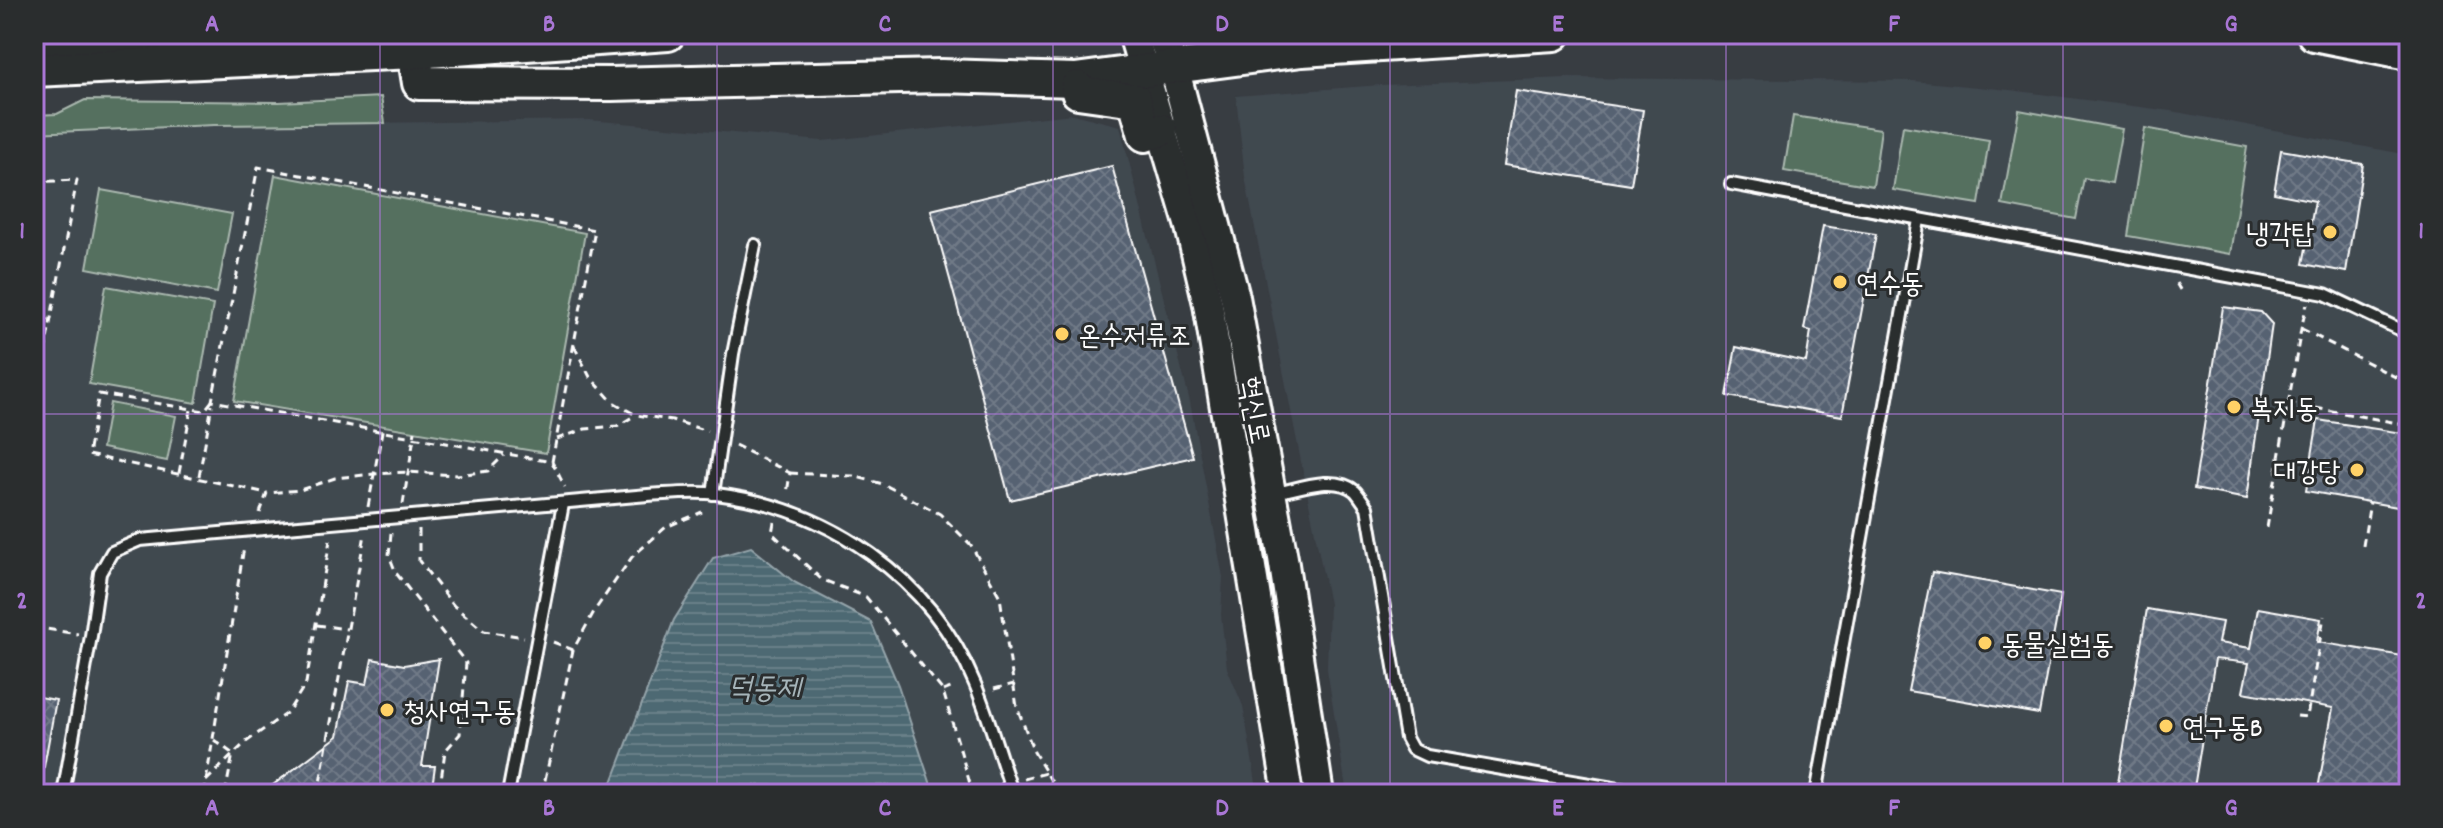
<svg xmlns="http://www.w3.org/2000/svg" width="2443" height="828" font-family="Dekko,'Poor Story',sans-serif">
<defs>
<pattern id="water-rules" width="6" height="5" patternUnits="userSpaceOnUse" patternTransform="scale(2)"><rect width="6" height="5" fill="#4e6973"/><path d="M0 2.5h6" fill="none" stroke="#698088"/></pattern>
<pattern id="building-cross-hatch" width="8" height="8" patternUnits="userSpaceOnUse" patternTransform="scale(2)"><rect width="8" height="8" fill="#576272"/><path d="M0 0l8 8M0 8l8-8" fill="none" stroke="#707a87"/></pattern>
</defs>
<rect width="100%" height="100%" fill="#383d42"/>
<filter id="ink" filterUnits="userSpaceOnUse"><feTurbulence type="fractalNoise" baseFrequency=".0125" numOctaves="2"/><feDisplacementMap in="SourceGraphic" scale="16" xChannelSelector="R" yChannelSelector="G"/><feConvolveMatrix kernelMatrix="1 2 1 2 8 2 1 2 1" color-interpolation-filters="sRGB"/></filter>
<g filter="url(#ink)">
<g fill="#414850">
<path d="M1567,78L1913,81L2010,90L2171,111L2409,155V794H1347L1327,669L1329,604L1245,177L1236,96L1381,85Z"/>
<path d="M1073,114L1120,126L1190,402L1223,577L1221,615L1227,668L1243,706L1258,794H34V133L214,125L589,120L822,141Z"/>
</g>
<g fill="#54705f" stroke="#aab8af" stroke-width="2">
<path d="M381,97L385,123L214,125L34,133V115L57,114L85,100L279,102Z"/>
<path d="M2019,110L2122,129L2112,183L2084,178L2076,219L2002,205Z"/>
<path d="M1793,116L1881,129L1873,186L1784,171Z"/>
<path d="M1903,126L1989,140L1979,204L1893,190Z"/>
<path d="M2145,128L2247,147L2230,254L2128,236Z"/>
<path d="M275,175L585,233L546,453L234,401Z"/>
<path d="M101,190L232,214L217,293L87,268Z"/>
<path d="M106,286L213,305L196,403L89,384Z"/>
<path d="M110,403L176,416L167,461L102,448Z"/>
</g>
<path fill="url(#water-rules)" stroke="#95a5ab" stroke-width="2" d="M751,547L794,582L871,622L898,685L934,794H611V785L674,620L713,558Z"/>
<g fill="url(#building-cross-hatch)" stroke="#fff" stroke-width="2">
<path d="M1516,91L1643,110L1631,185L1504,165Z"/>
<path d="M2281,150L2363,164L2346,272L2303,264L2315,201L2274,193Z"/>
<path d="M1112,166L1193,457L1010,500L931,210Z"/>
<path d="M1823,226L1876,234L1842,416L1727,396L1736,347L1806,362L1811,331L1804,329Z"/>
<path d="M2223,307L2261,312L2272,324L2247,499L2194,489Z"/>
<path d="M2318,420L2409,434V509L2306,491Z"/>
<path d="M1932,572L2061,595L2039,714L1908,691Z"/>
<path d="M2258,608L2321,619L2317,642L2409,657V794H2317L2333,708L2243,692L2249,663L2215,659L2193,794H2116L2147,609L2222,622L2218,643L2251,648Z"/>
<path d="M372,659L404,665L439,659L422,766H435L431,794H261L338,736L349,681L367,684Z"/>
<path d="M34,696L56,700L42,778L34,777Z"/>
</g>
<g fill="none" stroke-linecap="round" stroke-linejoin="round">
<g stroke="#fff" stroke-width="16">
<g id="service">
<path d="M1731,184L2325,294L2409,334"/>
<path d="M713,494L733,354L755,245"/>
<path d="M1271,494C1295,490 1334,473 1355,491C1359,495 1363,502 1367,507L1406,738L1412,749L1427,756L1648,794"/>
<path d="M63,794L91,636L100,573L112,552L140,540L648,495C670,494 694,491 716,494C828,508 931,577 975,684C990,720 1000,758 1013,794"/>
<path d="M508,794L563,504"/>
<path d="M1816,794L1919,220"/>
</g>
</g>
<g stroke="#fff" stroke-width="34">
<g id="secondary">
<path d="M1133,34L1190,227L1208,304L1288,794"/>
<path d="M1161,34L1174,67L1235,297L1283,558L1319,794"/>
</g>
</g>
<g stroke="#fff" stroke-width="38">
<g id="trunk">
<path d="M2314,34L2409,53"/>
<path d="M34,40L234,34"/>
<path d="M414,52L419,83L611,84L941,76L1075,80L1302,50L1554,34"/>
<path d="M34,70L414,52L668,34"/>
<path d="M1077,87L1078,92L1135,100L1145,135L1161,130"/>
</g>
</g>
<g stroke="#fff" stroke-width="3" stroke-dasharray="8 6" stroke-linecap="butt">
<path d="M34,106H43"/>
<path d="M34,182L77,180L34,409"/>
<path d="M2176,283L2182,293"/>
<path d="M34,317L49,320"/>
<path d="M2302,329L2409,384"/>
<path d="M574,346L590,377L613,402L636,415L672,420L707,431"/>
<path d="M212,401L204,411L99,394L88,455L267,493"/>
<path d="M2288,403L2409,425"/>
<path d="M557,439L585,429L617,426L636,415"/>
<path d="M735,445L790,473L787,494"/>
<path d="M552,462L595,230L258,167L212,401L552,462L565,487"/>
<path d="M179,473L191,410"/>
<path d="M790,473L853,476L883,484L940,514L971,545L1000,597L1017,707L1034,752L1059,794"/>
<path d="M199,476L212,405"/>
<path d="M403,504L415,431"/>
<path d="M368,507L383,426"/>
<path d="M260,513L267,493L300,490L335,478L374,474L408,472L457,475L488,471L504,455"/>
<path d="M774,522L772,533L821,579L866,597L943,691L973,794"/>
<path d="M2267,528L2301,329L2307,304"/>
<path d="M419,529V561L454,606L484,631L524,637"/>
<path d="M391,533L389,555L396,573L466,663L460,734L445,751L439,794"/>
<path d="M2363,546L2370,502"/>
<path d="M317,625L347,629"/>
<path d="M34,627L78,634"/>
<path d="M553,642L573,650"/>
<path d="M994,689L1014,684"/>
<path d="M943,691L956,686"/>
<path d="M2297,716L2307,717L2324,616"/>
<path d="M214,740L233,754L225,794"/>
<path d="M1024,779L1046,773"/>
<path d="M206,781L246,742L288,712L306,683L330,540"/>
<path d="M526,791L541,792"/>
<path d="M204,794L244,547"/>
<path d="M318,794L365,534"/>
<path d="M542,794L573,650L595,610L632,557L666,527L702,512"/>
</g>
<use href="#service" stroke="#2a2d2e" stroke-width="10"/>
<use href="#secondary" stroke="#2a2d2e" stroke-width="28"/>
<use href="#trunk" stroke="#2a2d2e" stroke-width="32"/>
</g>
</g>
<path fill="none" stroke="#a976d5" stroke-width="2" stroke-opacity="0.55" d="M380,34V794M717,34V794M1053,34V794M1390,34V794M1726,34V794M2063,34V794M34,414H2409"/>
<g fill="#ffd166" stroke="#2a2d2e" stroke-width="3">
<circle cx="2330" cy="232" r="8"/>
<circle cx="1840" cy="282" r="8"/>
<circle cx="1062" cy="334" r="8"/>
<circle cx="2234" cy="407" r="8"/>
<circle cx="2357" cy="470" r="8"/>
<circle cx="1985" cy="643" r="8"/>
<circle cx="387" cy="710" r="8"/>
<circle cx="2166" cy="726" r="8"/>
</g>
<g text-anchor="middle" stroke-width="6" stroke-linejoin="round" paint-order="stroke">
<g font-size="28" fill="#fff" stroke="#2a2d2e" text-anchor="start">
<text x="2314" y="242" text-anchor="end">냉각탑</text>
<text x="1856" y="292">연수동</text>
<text x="1078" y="344">온수저류조</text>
<text x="2250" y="417">복지동</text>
<text x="2341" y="480" text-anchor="end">대강당</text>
<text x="2001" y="653">동물실험동</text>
<text x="403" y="720">청사연구동</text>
<text x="2182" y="736">연구동B</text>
</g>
<g font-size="28" fill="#fff" stroke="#2a2d2e">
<text transform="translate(1256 410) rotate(79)" y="10">혁신로</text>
</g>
<g font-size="30" font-style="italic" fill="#a6b4b9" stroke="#2a2d2e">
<text x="764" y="697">덕동제</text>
</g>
</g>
<rect width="2443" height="828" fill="none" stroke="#2a2d2e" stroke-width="88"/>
<rect x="44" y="44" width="2355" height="740" fill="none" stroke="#a976d5" stroke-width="3"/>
<g font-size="26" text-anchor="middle" font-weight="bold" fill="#a976d5">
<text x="212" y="31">A</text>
<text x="549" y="31">B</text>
<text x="885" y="31">C</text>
<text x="1222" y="31">D</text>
<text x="1558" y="31">E</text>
<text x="1894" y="31">F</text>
<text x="2231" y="31">G</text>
<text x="22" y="238">1</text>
<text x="2421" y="238">1</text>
<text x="22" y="608">2</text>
<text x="2421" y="608">2</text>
<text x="212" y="815">A</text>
<text x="549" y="815">B</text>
<text x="885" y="815">C</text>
<text x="1222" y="815">D</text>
<text x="1558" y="815">E</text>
<text x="1894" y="815">F</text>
<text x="2231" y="815">G</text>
</g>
</svg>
